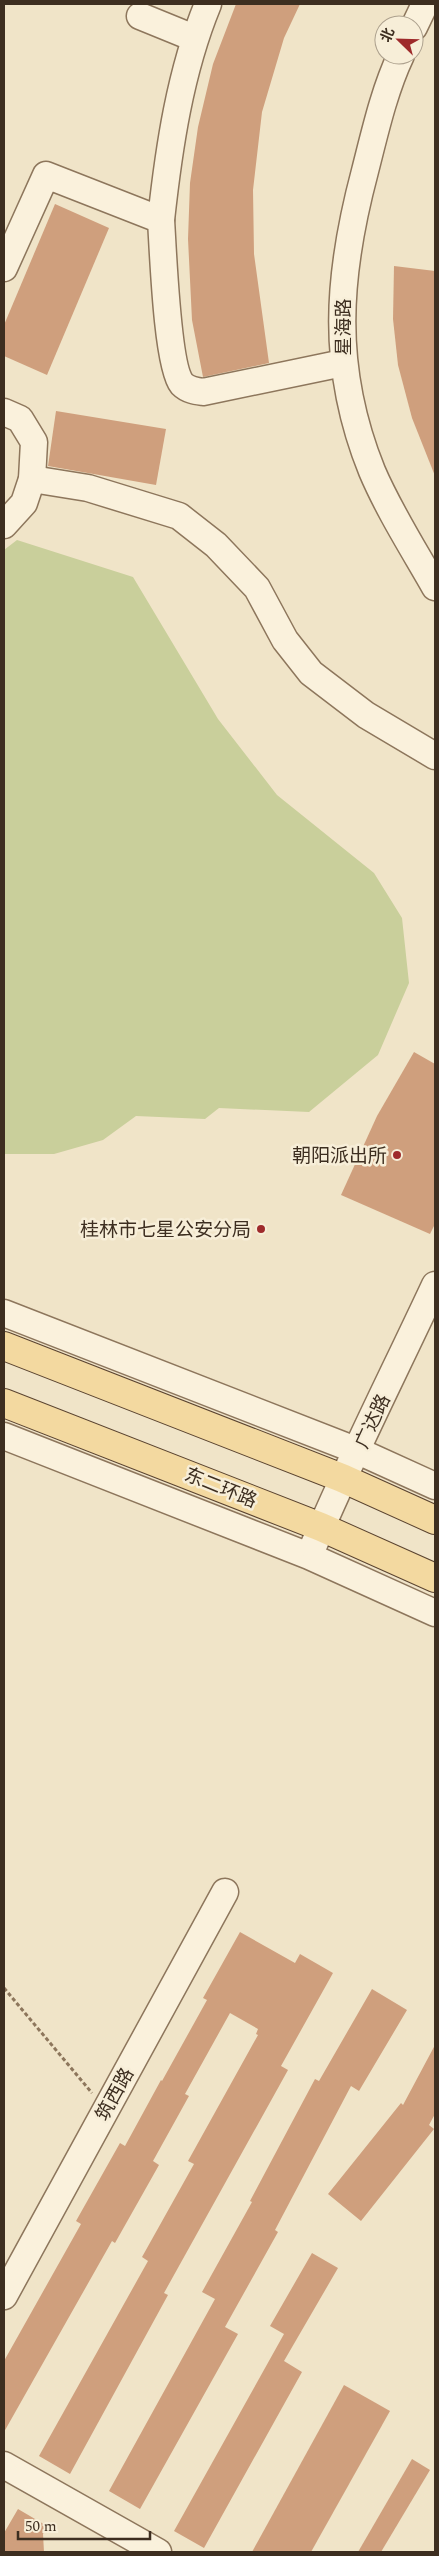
<svg xmlns="http://www.w3.org/2000/svg" width="439" height="2556" font-family="Spectral,'Noto Sans SC',serif">
<rect width="100%" height="100%" fill="#f0e4c8"/>
<path fill="#c9cf9b" d="M17,540L133,577L218,719L277,795L374,873L402,918L409,983L378,1055L309,1112L219,1108L205,1119L136,1116L103,1140L54,1154H4V550Z"/>
<g fill="#cf9f7d">
<path d="M236,4H300L284,38L262,112L253,190L254,254L269,363L203,377L192,320L188,239L190,183L198,127L213,64Z"/>
<path d="M55,204L109,228L47,375L4,356V325Z"/>
<path d="M394,266L435,271V476L412,418L398,365L393,319Z"/>
<path d="M56,411L166,429L156,485L48,466Z"/>
<path d="M414,1052L435,1064V1224L430,1234L341,1195L377,1116Z"/>
<path d="M240,1932L295,1963L300,1954L333,1973L281,2066L288,2070L164,2293L168,2295L70,2474L39,2456L148,2261L142,2257L194,2164L188,2161L258,2035L256,2034L258,2029L230,2013L185,2094L189,2096L153,2161L159,2165L115,2243L112,2241L4,2432V2361L81,2224L76,2221L120,2143L125,2146L161,2080L162,2081L207,2000L203,1998Z"/>
<path d="M372,1989L407,2010L359,2091L351,2086L275,2230L278,2232L225,2327L238,2334L140,2509L109,2491L215,2299L202,2292L252,2202L250,2201L315,2079L319,2081Z"/>
<path d="M435,2045V2114L429,2125L434,2129L361,2221L328,2194L401,2103L403,2105Z"/>
<path d="M312,2253L338,2268L284,2361L302,2372L204,2548L174,2531L284,2334L270,2326Z"/>
<path d="M344,2385L390,2411L311,2552H252Z"/>
<path d="M412,2459L430,2470L381,2552H358Z"/>
<path d="M18,2509L47,2526L43,2534L44,2552H4V2533Z"/>
</g>
<g fill="none" stroke-linecap="round" stroke-linejoin="round">
<g stroke="#8d765c" stroke-width="29">
<g id="minor">
<path d="M140,16L194,38"/>
<path d="M414,27L425,4"/>
<path d="M401,55C384,91 375,132 365,171C337,276 330,367 372,471C389,511 414,550 435,587"/>
<path d="M161,220C169,147 180,72 208,4"/>
<path d="M4,268L46,175L161,220C163,249 167,366 182,384C188,390 196,391 203,392L343,363"/>
<path d="M4,412L20,419L34,442L32,479L24,503L4,525"/>
<path d="M32,479L88,488L179,516L216,545L257,588L285,640L311,673L366,715L435,756"/>
<path d="M4,1313L358,1451L435,1486"/>
<path d="M4,1436L309,1556L435,1613"/>
<path d="M313,1547C350,1459 394,1373 435,1285"/>
<path d="M4,2296L225,1892"/>
<path d="M4,2465L158,2552"/>
</g>
</g>
<g stroke="#5b4430" stroke-width="30">
<g id="major">
<path d="M4,1346L342,1478L435,1520"/>
<path d="M4,1403L321,1527L435,1578"/>
</g>
</g>
<path stroke="#8d765c" stroke-width="3" stroke-dasharray="4 2.5" stroke-linecap="butt" d="M4,1988L92,2093"/>
<use href="#minor" stroke="#faf1dc" stroke-width="26"/>
<use href="#major" stroke="#f3d9a0" stroke-width="28"/>
</g>
<g fill="#9e2a2b" stroke="#f7eed8" stroke-width="2">
<circle cx="397" cy="1155" r="5"/>
<circle cx="261" cy="1229" r="5"/>
</g>
<g text-anchor="middle" stroke-width="5" stroke-linejoin="round" paint-order="stroke">
<g font-size="19" fill="#3d2e20" stroke="#f7eed8">
<text transform="translate(343 327) rotate(-90)" y="7">星海路</text>
<text transform="translate(372 1421) rotate(-65)" y="7">广达路</text>
<text transform="translate(221 1487) rotate(22)" y="7">东二环路</text>
<text transform="translate(114 2094) rotate(-61)" y="7">筑西路</text>
</g>
<g font-size="19" fill="#3d2e20" stroke="#f7eed8" text-anchor="end">
<text x="387" y="1162">朝阳派出所</text>
<text x="251" y="1236">桂林市七星公安分局</text>
</g>
</g>
<rect width="439" height="2556" fill="none" stroke="#3d2e20" stroke-width="10"/>
<g transform="translate(399 40) rotate(293)"><circle r="24" fill="#f7eed8" stroke="#ada18e"/>
<path d="M0-4L9 19L0 12L-9 19Z" fill="#9e2a2b"/>
<text y="-8" font-size="14" font-weight="bold" text-anchor="middle" fill="#3d2e20">北</text>
</g>
<path d="M18 2531v8h132v-8" fill="none" stroke="#3d2e20" stroke-width="2.5"/>
<text x="25" y="2531" font-size="15" fill="#3d2e20" stroke="#f7eed8" stroke-width="4" paint-order="stroke">50 m</text>
</svg>
